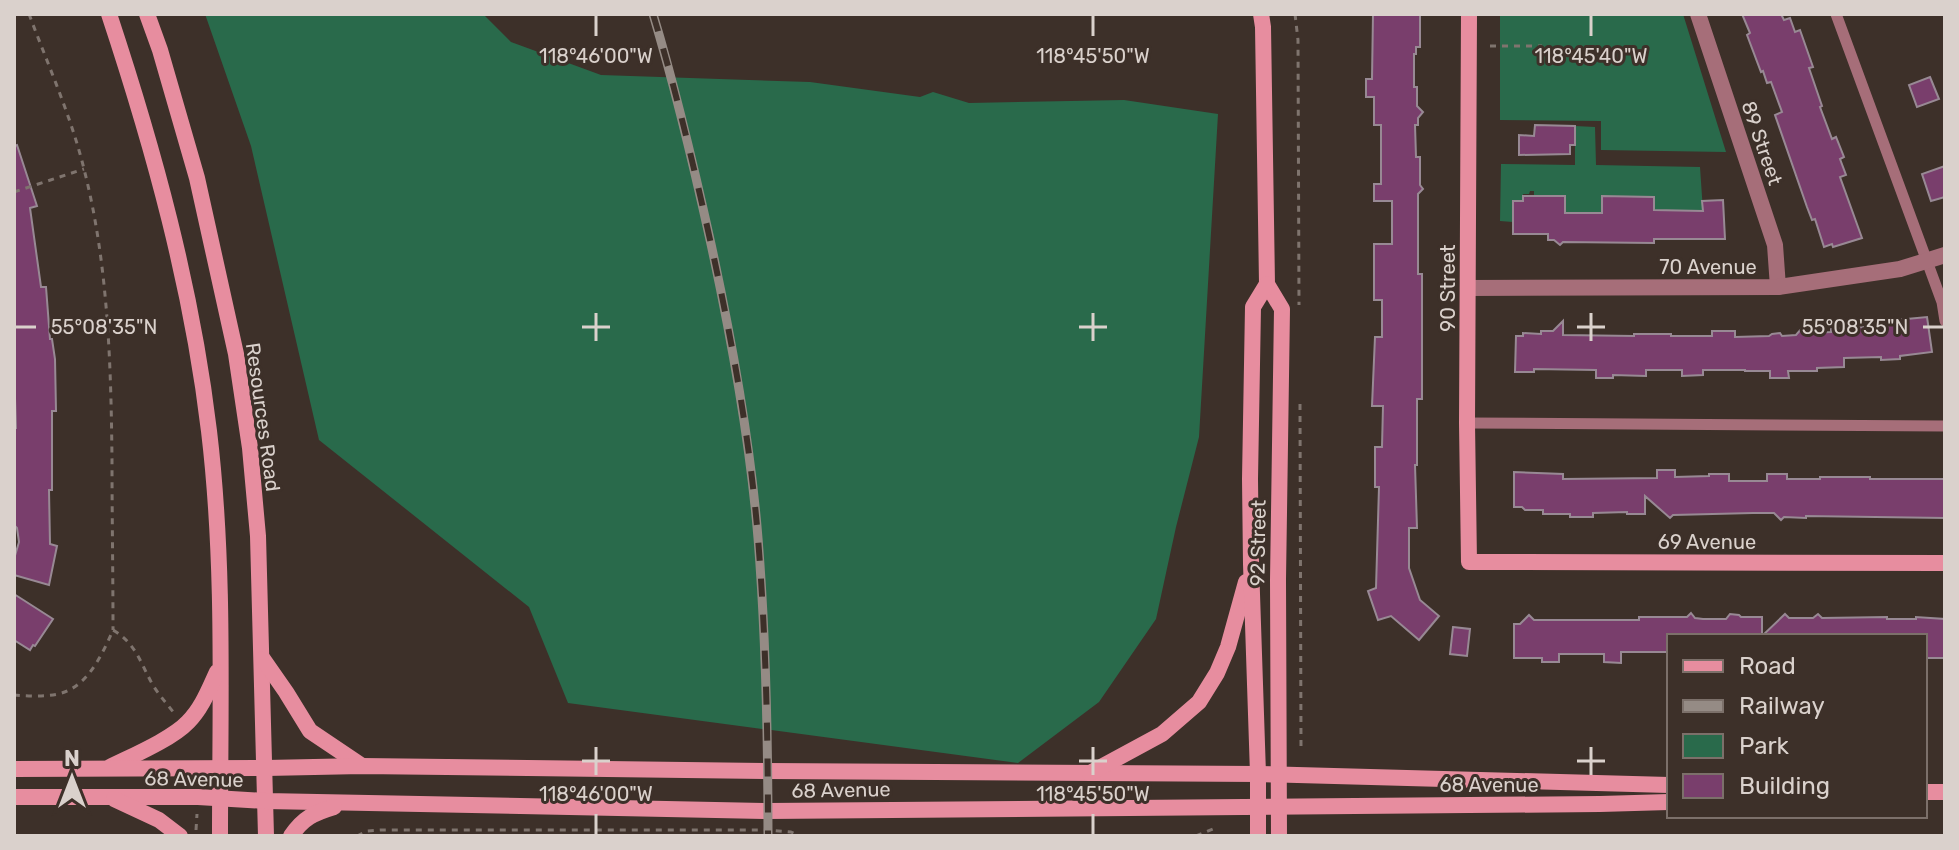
<svg xmlns="http://www.w3.org/2000/svg" width="1959" height="850" font-family="Rubik,sans-serif">
<rect width="100%" height="100%" fill="#3d3029"/>
<g fill="#296a4b">
<path d="M205,14H483L511,42L601,75L810,82L920,97L933,92L969,103L1124,100L1218,114L1199,437L1176,527L1156,619L1099,702L1018,763L568,703L529,607L319,440L251,146Z"/>
<path d="M1500,14H1683L1726,152L1601,150V121L1500,120Z"/>
<path d="M1575,126L1595,127L1596,165L1700,167L1703,211L1674,210V229L1654,228V197H1632L1606,213L1565,225L1564,196H1548L1534,224V191H1530L1529,194H1523V201H1513V222L1500,221L1501,164L1575,165Z"/>
</g>
<g fill="#793e6c" stroke="#988994" stroke-width="2">
<path d="M1373,14H1420V47H1416V54H1414V87H1417V106L1423,112L1418,118V125H1415L1416,157H1420V185L1423,189L1418,194V274H1422V399H1417V465H1415L1417,528H1409V568L1420,600L1439,616L1419,640L1391,616L1378,620L1368,591L1376,588L1379,487H1375V447H1382L1383,406H1372L1375,337H1382V300H1374V244H1392V201H1374V184H1381V125H1374V97H1366V79H1372Z"/>
<path d="M1742,14H1781L1784,20L1790,18L1795,32L1800,30L1813,67L1809,68L1822,106L1820,107L1832,139L1836,137L1844,157L1840,159L1846,175L1840,177L1862,238L1833,247L1832,244L1824,247L1815,219L1812,220L1807,207L1775,115L1782,112L1771,82L1767,83L1763,71L1761,72L1747,35L1750,33Z"/>
<path d="M1930,77L1939,99L1917,107L1909,85Z"/>
<path d="M1535,125L1575,126V145H1570V154L1519,155V135L1534,136Z"/>
<path d="M17,145L37,206L30,208L41,287H46L50,339H52L55,359L56,411H52V490H49L50,544L57,546L49,585L14,575V559L19,542L17,528L14,525V428H16L15,398H14V146Z"/>
<path d="M1945,166V197L1931,201L1922,174Z"/>
<path d="M1523,196H1565V213H1602V196L1654,197V210L1703,211L1702,201L1723,200L1725,239H1654V243L1563,242L1560,245L1554,240H1548V234H1513V201H1523Z"/>
<path d="M1927,317L1932,352L1900,356V359L1881,360V357L1844,358V367L1817,368V371H1788L1789,378H1770V371H1745V370H1703V375L1682,376V370H1646V376L1613,375V378H1596V370L1534,369V372H1515L1516,336H1523V333L1541,334V331H1553L1563,321V335L1634,336V334H1671V336H1712V331H1735V337L1769,336L1772,334L1780,333L1782,336L1796,335L1802,328L1807,333L1831,332V329L1880,326L1879,324H1886V321Z"/>
<path d="M1657,470H1675V477L1709,476V474H1729V481H1767V474H1787V479H1820V477H1870V479H1945V518L1806,516V518L1784,517L1781,520L1774,513H1753L1673,515L1670,518L1645,496V514H1627V512L1593,513V517H1570V514H1543V510H1525L1522,507H1514V472L1563,474V479L1657,478Z"/>
<path d="M14,594L53,619L35,646L33,645L30,650L14,640Z"/>
<path d="M1691,613L1695,618L1703,619H1726L1730,614L1739,615L1741,617H1762V636H1669V652H1621V663L1604,662V654H1559V662H1542V658H1514V624H1520L1529,615L1534,620H1639V617H1687Z"/>
<path d="M1785,614L1789,618H1813L1818,614L1822,618L1887,617V619H1916V617L1945,619V658H1925V636H1762Z"/>
<path d="M1453,627L1470,629L1467,656L1450,654Z"/>
</g>
<g fill="none" stroke-linecap="round" stroke-linejoin="round">
<g stroke="#7f746e" stroke-width="3" stroke-dasharray="6 6" stroke-linecap="butt">
<path d="M29,14C48,65 71,116 84,169C108,263 111,363 112,460C112,516 113,573 113,630"/>
<path d="M1295,14L1298,40L1299,305"/>
<path d="M1490,46H1542"/>
<path d="M14,192L84,169"/>
<path d="M1300,404L1301,748"/>
<path d="M14,695C28,696 44,697 58,694C87,688 102,655 113,630C137,644 141,665 154,687C160,696 167,704 174,713"/>
<path d="M196,830L197,814"/>
<path d="M357,836L367,831L380,830H768L791,832L799,836"/>
<path d="M1196,836L1218,827"/>
</g>
<g stroke="#a66e79" stroke-width="11">
<path d="M1836,14L1942,302L1945,321"/>
<path d="M1467,423L1945,426"/>
</g>
<g stroke="#a66e79" stroke-width="16">
<path d="M1698,14L1775,245L1778,287"/>
<path d="M1468,288L1778,287L1900,269L1945,255"/>
</g>
<g stroke="#e78d9f" stroke-width="16">
<path d="M109,14C154,150 192,288 209,431C225,565 220,701 220,836"/>
<path d="M147,14L160,50L197,178L236,354L250,448L258,536L266,836"/>
<path d="M1261,14L1263,27L1267,284L1282,309L1278,580L1279,836"/>
<path d="M1469,14L1467,423L1469,562L1945,563"/>
<path d="M263,659L286,692L310,731L362,766"/>
<path d="M110,767C132,756 172,739 188,722C202,708 209,689 217,672"/>
<path d="M14,769L266,768L362,766L767,771L1258,774L1669,785"/>
<path d="M1090,773L1162,734L1199,702L1217,673L1228,647L1246,582"/>
<path d="M1925,792H1945"/>
<path d="M14,797H198L266,801L767,811L1600,804L1669,802"/>
<path d="M114,799L159,820L180,836"/>
<path d="M291,836C303,818 314,813 334,807"/>
<path d="M1258,836V774L1251,564L1250,479L1253,307L1267,284"/>
</g>
<g stroke="#958b85" stroke-width="9">
<path id="rail" d="M653,14C676,90 694,167 711,244C732,341 750,439 758,538C766,637 768,737 768,836"/>
</g>
<use href="#rail" stroke="#3d3029" stroke-width="6" stroke-dasharray="18" stroke-linecap="butt"/>
</g>
<path fill="none" stroke="#dad1cc" stroke-width="3" d="M596,16V36M1093,16V36M1591,16V36M596,313V341M1093,313V341M1591,313V341M16,327H36M582,327H610M1079,327H1107M1577,327H1605M1923,327H1943M596,747V775M1093,747V775M1591,747V775M582,761H610M1079,761H1107M1577,761H1605M596,814V834M1093,814V834"/>
<g text-anchor="middle" stroke-width="6" stroke-linejoin="round" paint-order="stroke">
<g font-size="20" fill="#dad1cc" stroke="#3d3029">
<text transform="translate(1762 143) rotate(71)" y="7">89 Street</text>
<text x="1708" y="274">70 Avenue</text>
<text transform="translate(1448 288) rotate(-90)" y="7">90 Street</text>
<text transform="translate(263 417) rotate(82)" y="7">Resources Road</text>
<text x="1707" y="549">69 Avenue</text>
<text transform="translate(1258 543) rotate(-89)" y="7">92 Street</text>
<text transform="translate(194 779) rotate(1)" y="7">68 Avenue</text>
<text x="1489" y="792">68 Avenue</text>
<text transform="translate(841 790) rotate(-1)" y="7">68 Avenue</text>
</g>
</g>
<g font-size="20" text-anchor="middle" fill="#dad1cc" stroke="#3d3029" stroke-width="6" stroke-linejoin="round" paint-order="stroke">
<text x="596" y="63">118°46'00"W</text>
<text x="1093" y="63">118°45'50"W</text>
<text x="1591" y="63">118°45'40"W</text>
<text x="104" y="334">55°08'35"N</text>
<text x="1855" y="334">55°08'35"N</text>
<text x="596" y="801">118°46'00"W</text>
<text x="1093" y="801">118°45'50"W</text>
</g>
<rect width="1959" height="850" fill="none" stroke="#dad1cc" stroke-width="32"/>
<rect x="1667" y="634" width="260" height="184" fill="#3d3029" stroke="#7c706a" stroke-width="2"/>
<rect x="1683" y="660" width="40" height="12" fill="#e78d9f" stroke="#7c706a" stroke-width="2"/>
<text x="1739" y="674" font-size="24" fill="#dad1cc">Road</text>
<rect x="1683" y="700" width="40" height="12" fill="#958b85" stroke="#7c706a" stroke-width="2"/>
<text x="1739" y="714" font-size="24" fill="#dad1cc">Railway</text>
<rect x="1683" y="734" width="40" height="24" fill="#296a4b" stroke="#7c706a" stroke-width="2"/>
<text x="1739" y="754" font-size="24" fill="#dad1cc">Park</text>
<rect x="1683" y="774" width="40" height="24" fill="#793e6c" stroke="#7c706a" stroke-width="2"/>
<text x="1739" y="794" font-size="24" fill="#dad1cc">Building</text>
<g transform="translate(72 778)" stroke="#3d3029" stroke-width="6" paint-order="stroke">
<path d="M0-6L14 30L0 20L-14 30Z" fill="#dad1cc"/>
<text y="-12" font-size="22" font-weight="bold" text-anchor="middle" fill="#dad1cc">N</text>
</g>
</svg>
